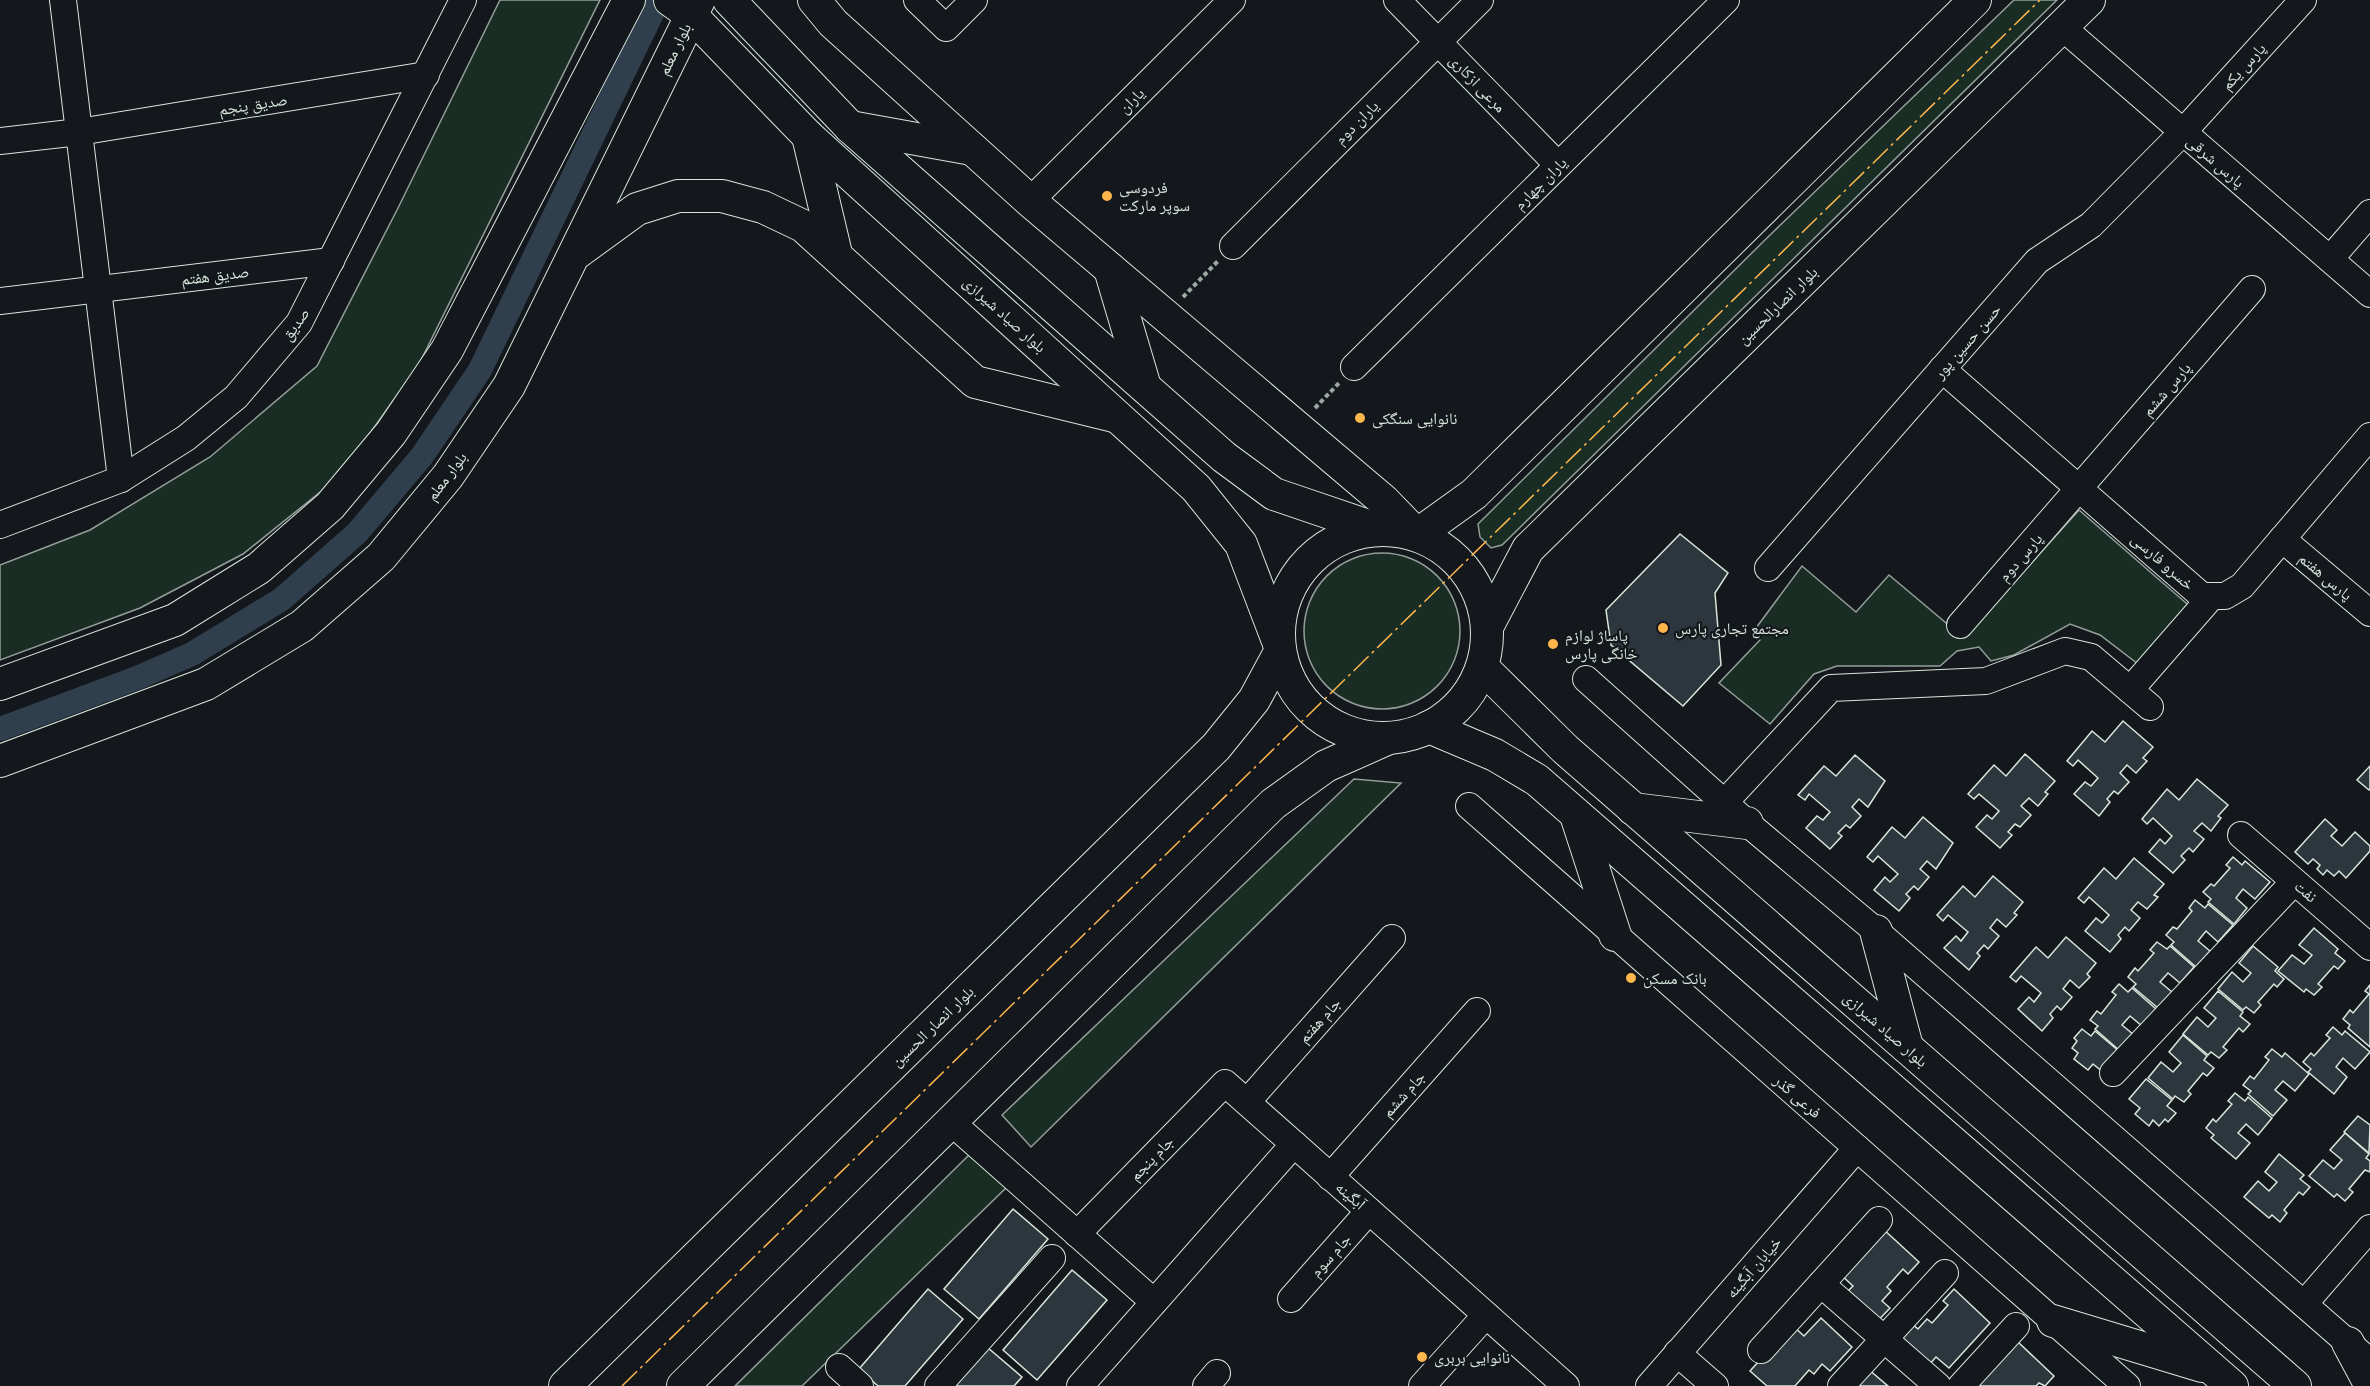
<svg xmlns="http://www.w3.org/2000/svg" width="2370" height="1386" font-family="'Public Sans','Noto Naskh Arabic',sans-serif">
<rect width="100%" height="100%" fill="#14181c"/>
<g fill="#1a2d24" stroke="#939e99" stroke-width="1.5">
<path d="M500,0H600L419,364L339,477L243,554L140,608L0,660V565L90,530L210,457L317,366L398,208Z"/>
<path d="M2014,0H2057L1502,545L1491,548L1480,537L1478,524L1769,236Z"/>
<path d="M2079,510L2194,610L2142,667L2100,635L2070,624L2014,655L1991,661L1979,647L1957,651L1940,666H1837L1814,674L1770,724L1719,683L1760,640L1753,632L1802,566L1856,612L1889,575L1964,638Z"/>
<circle cx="1382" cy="631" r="78"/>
<path d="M1354,779L1401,783L1031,1147L1002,1115Z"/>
<path d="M970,1154L1008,1186L802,1386H735Z"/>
</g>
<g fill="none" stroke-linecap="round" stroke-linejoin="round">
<path stroke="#2f3f4d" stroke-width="24" d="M0,729L137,678L192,654L282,599L357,533L422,456L480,370L655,7"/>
</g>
<g fill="#2c363c" stroke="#d8e6dc" stroke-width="1.5">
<path d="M1680,534L1728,573L1715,593L1721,665L1683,706L1611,645L1606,610Z"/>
<path d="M2123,721L2153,747L2143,758L2147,761L2136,773L2127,765L2120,773L2129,782L2118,794L2114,791L2107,799L2110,802L2099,816L2074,794L2085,782L2091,786L2098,778L2078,760L2073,766L2067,761L2092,731L2105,742Z"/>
<path d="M2025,754L2055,781L2045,792L2048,794L2038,806L2029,798L2021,806L2031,815L2020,827L2015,824L2008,832L2012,835L2000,848L1976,827L1987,815L1992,819L1999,811L1979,794L1974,799L1968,794L1994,765L2006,776Z"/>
<path d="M1855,755L1885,781L1868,807L1859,799L1852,807L1861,816L1850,828L1846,825L1838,833L1842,836L1830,849L1806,828L1817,816L1823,820L1830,812L1809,794L1805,800L1798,795L1824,766L1836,776Z"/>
<path d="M2370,766V789L2369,790L2357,780Z"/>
<path d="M2197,779L2228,805L2218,816L2221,818L2211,831L2202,823L2194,831L2204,839L2193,852L2189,848L2181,856L2185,860L2173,873L2149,852L2160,839L2165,844L2172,836L2153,818L2147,824L2142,819L2167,789L2179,800Z"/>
<path d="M1923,817L1953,843L1936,869L1927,861L1920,869L1929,877L1918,890L1914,886L1906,894L1910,898L1899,911L1874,890L1885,877L1890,882L1898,874L1878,856L1873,862L1867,857L1892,827L1905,838Z"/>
<path d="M2325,819L2337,830L2331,836L2342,846L2355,832L2370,846V851L2346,878L2339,871L2334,876L2327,870L2323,875L2317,869L2320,865L2313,859L2308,864L2295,852Z"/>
<path d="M2233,857L2242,865L2245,861L2270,882L2255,899L2243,889L2236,898L2247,908L2234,924L2208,902L2211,899L2203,892L2211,884L2214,886L2230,868L2226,865Z"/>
<path d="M2134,858L2164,884L2154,895L2158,897L2147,909L2138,902L2131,910L2140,918L2129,931L2125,927L2118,935L2121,939L2110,952L2085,931L2096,918L2102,923L2109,915L2089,897L2084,903L2078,898L2104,868L2116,879Z"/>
<path d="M1993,876L2023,902L2014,913L2017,915L2006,927L1997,919L1990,928L1999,936L1988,949L1984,945L1977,953L1980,956L1969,970L1944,948L1956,936L1961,941L1968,932L1948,915L1943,921L1937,915L1963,886L1975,897Z"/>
<path d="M2195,900L2205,908L2208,904L2233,925L2218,942L2206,931L2198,941L2210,951L2196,967L2171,945L2174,942L2166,935L2173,927L2177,929L2192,911L2189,908Z"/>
<path d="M2314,928L2338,949L2335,953L2345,961L2338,969L2334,966L2318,984L2322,987L2314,995L2306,989L2304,992L2278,971L2292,955L2304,964L2312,955L2299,945Z"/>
<path d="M2066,937L2096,963L2087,974L2090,977L2079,988L2070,980L2063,989L2072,997L2061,1010L2057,1006L2050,1014L2053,1018L2042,1031L2018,1009L2029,997L2034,1002L2041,993L2021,976L2016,982L2010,977L2036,947L2048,958Z"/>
<path d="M2157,942L2167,949L2170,946L2194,967L2180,983L2168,973L2160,982L2172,992L2158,1008L2133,987L2136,984L2128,977L2135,968L2138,971L2154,953L2150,950Z"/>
<path d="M2253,946L2278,967L2275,971L2284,979L2277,987L2274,984L2258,1002L2261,1005L2254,1013L2246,1007L2243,1010L2218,989L2232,972L2243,982L2251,973L2239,963Z"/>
<path d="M2119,984L2128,992L2132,988L2156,1009L2142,1026L2130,1016L2122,1025L2134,1035L2120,1051L2095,1029L2098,1026L2090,1020L2097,1011L2101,1014L2116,995L2112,992Z"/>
<path d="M2370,985V1047L2348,1028L2350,1025L2343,1019L2350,1010L2353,1013L2369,994L2365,991Z"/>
<path d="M2218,991L2243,1012L2240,1016L2250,1024L2243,1032L2239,1028L2223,1047L2227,1050L2219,1058L2211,1052L2208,1055L2183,1034L2197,1017L2208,1027L2216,1018L2204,1008Z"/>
<path d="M2333,1027L2342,1035L2345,1031L2370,1052L2355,1069L2343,1058L2336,1067L2347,1077L2334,1094L2308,1072L2311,1069L2303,1062L2311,1053L2314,1056L2330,1038L2326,1035Z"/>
<path d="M2082,1029L2091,1036L2095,1031L2120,1052L2103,1072L2093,1064L2088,1070L2074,1059L2078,1053L2072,1048L2077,1041L2074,1038Z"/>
<path d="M2183,1035L2207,1056L2204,1060L2214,1068L2207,1076L2203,1073L2188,1091L2191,1094L2184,1102L2175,1096L2173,1099L2148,1078L2161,1062L2173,1072L2181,1063L2169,1052Z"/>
<path d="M2272,1049L2282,1057L2285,1053L2309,1074L2295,1091L2283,1081L2275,1090L2287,1100L2273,1116L2248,1094L2251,1091L2243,1085L2250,1076L2254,1079L2269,1060L2265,1057Z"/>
<path d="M2146,1079L2172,1100L2167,1106L2176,1113L2168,1122L2165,1119L2159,1126L2153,1120L2149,1126L2135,1114L2140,1108L2129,1099Z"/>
<path d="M2235,1093L2245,1101L2248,1097L2272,1118L2258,1135L2246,1124L2238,1133L2250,1143L2236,1159L2211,1138L2214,1135L2206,1128L2213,1119L2216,1122L2232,1104L2228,1101Z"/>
<path d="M2358,1116L2370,1125L2369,1153L2344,1132Z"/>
<path d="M2345,1133L2369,1154L2366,1158L2370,1161V1172L2365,1170L2349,1189L2353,1192L2345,1201L2337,1194L2334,1197L2309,1176L2323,1160L2334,1169L2342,1160L2330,1150Z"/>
<path d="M2279,1154L2304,1175L2300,1179L2310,1187L2303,1195L2299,1192L2284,1210L2287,1213L2280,1222L2272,1215L2269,1218L2244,1197L2258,1181L2269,1191L2277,1182L2265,1172Z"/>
<path d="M1013,1209L1048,1239L979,1319L944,1289Z"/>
<path d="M1882,1228L1919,1262L1908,1274L1903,1269L1887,1287L1891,1291L1882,1301L1890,1308L1867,1332L1836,1303L1853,1286L1840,1274Z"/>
<path d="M1072,1270L1107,1300L1037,1380L1003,1350Z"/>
<path d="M928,1289L963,1319L905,1386H878L859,1369Z"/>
<path d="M1954,1289L1990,1323L1949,1368L1936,1357L1920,1375L1889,1347L1911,1323L1918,1329L1927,1319L1932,1323L1948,1305L1943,1301Z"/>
<path d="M1821,1318L1852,1347L1830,1371L1822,1364L1814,1374L1809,1370L1795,1386H1767L1750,1371L1792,1325L1804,1336Z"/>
<path d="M2018,1342L2054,1376L2045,1386L2039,1383L2036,1386H1978Z"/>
<path d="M987,1347L1022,1377L1014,1386H954Z"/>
<path d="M1868,1369L1888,1386H1853Z"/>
</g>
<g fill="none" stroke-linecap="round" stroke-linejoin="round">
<g stroke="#d8e6dc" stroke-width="28">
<g id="minor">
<path d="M63,0L121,479"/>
<path d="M917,0L946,28L974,0"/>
<path d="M1397,0L1558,165"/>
<path d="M2062,27L2370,294"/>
<path d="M0,141L79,132L426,75"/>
<path d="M1030,201L1232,0"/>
<path d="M1233,246L1480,0"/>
<path d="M2330,259L2370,213"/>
<path d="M0,301L331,261"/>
<path d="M1354,367L1726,0"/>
<path d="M1942,369L2202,596H2225L2242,586L2370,436"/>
<path d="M0,525L121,479L186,438L236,397L299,323L463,0"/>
<path d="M2282,539L2370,613"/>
<path d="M1768,568L2037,261L2091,225L2183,132L2303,0"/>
<path d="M1960,625L2252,289"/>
<path d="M1586,679L1747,823L1876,931L2361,1354"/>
<path d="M2130,690L2212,596"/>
<path d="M1724,803L1831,688L1986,681L2065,651L2091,657L2150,707"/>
<path d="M1469,806L2127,1386"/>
<path d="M2241,835L2370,947"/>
<path d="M2113,1073L2294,882"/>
<path d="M1247,1102L1392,938"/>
<path d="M951,1122L1154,1302"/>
<path d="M1330,1177L1477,1011"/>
<path d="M1077,1234L1225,1083L1294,1144"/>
<path d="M1821,1284L1938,1386"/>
<path d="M1291,1299L1369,1211"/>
<path d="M2304,1304L2370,1228"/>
<path d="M1761,1350L1879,1220"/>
<path d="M1677,1353L1715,1386"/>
<path d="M839,1367L860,1386"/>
<path d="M938,1386L1052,1258"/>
<path d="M1080,1386L1294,1144L1566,1386"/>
<path d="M1206,1386L1217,1373"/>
<path d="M1422,1386L1486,1315"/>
<path d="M1649,1386L1857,1148"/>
<path d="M1841,1386L1945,1273"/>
<path d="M1961,1386L2016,1326"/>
</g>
</g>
<g stroke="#d8e6dc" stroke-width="34">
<g id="major">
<path d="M670,0L691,15L808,136L1196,488L1241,544L1278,641"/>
<path d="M729,0L850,127L1224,457L1274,494L1377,529"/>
<path d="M814,0L833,23L1030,201L1384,501L1417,535L1474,494L1975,0"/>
<path d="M850,127L972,149"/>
<path d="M808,136L836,254"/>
<path d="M578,252L637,209L678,196H722L763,207L803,226L975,382L1114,416"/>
<path d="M1110,269L1145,387"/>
<circle cx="1383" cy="634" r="104"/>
<path d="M1487,627L1528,549L2089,0"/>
<path d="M1482,667L1565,749L2295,1386"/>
<path d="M0,684L175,620L259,568L330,506L391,433L447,350L629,0"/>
<path d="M1429,727L1495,755L1537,780L2232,1386"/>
<path d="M0,761L206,684L302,626L381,557L448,476L509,386L699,0"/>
<path d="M1633,809L1747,823"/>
<path d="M1576,815L1615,935"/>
<path d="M1876,931L1907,1047"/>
<path d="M2053,1321L2202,1366"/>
<path d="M2348,1343L2370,1384"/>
<path d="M565,1386L1216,747L1254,700L1280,652"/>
<path d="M683,1386L1273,804L1326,766L1389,738"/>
</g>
</g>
<g stroke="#9da8a2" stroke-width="4" stroke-dasharray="4.5 3" stroke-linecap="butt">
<path d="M1183,297L1218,261"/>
<path d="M1315,408L1339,383"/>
</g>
<use href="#minor" stroke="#14181c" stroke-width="26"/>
<use href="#major" stroke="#14181c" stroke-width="32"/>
<path stroke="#ffb74d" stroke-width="1.5" stroke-dasharray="21 4.5 3 4.5" stroke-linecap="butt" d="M622,1386L2040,0"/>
</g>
<g fill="#ffb74d" stroke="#14181c" stroke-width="2">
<circle cx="1107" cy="196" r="6"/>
<circle cx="1360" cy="418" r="6"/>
<circle cx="1663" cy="628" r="6"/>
<circle cx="1553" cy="644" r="6"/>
<circle cx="1631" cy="978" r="6"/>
<circle cx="1422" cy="1357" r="6"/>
</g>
<g text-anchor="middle" stroke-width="4.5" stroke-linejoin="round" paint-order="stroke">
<g font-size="16" fill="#d8e6dc" stroke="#14181c">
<text transform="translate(674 49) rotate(-64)" y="6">بلوار معلم</text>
<text transform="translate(2243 66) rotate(-48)" y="6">پارس یکم</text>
<text transform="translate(1478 83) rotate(46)" y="6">مرعی ازکاری</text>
<text transform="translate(1131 100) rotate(-45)" y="6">یاران</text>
<text transform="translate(253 104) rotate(-9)" y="6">صدیق پنجم</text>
<text transform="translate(1356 122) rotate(-45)" y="6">یاران دوم</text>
<text transform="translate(2216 161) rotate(41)" y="6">پارس شرقی</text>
<text transform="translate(1540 183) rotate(-45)" y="6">یاران چهارم</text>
<text transform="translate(215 275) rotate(-7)" y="6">صدیق هفتم</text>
<text transform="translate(1777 305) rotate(-44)" y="6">بلوار انصارالحسین</text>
<text transform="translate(1005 314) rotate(42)" y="6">بلوار صیاد شیرازی</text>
<text transform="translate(295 324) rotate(-55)" y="6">صدیق</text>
<text transform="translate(1967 341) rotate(-49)" y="6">حسن حسین پور</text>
<text transform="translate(2166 389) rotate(-49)" y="6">پارس ششم</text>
<text transform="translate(446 476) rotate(-53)" y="6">بلوار معلم</text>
<text transform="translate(2020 557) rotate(-49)" y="6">پارس دوم</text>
<text transform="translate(2163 561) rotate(41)" y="6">خسرو فارسی</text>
<text transform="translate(2326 576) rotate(40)" y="6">پارس هفتم</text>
<text transform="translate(2306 891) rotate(41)" y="6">نفت</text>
<text transform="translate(1319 1020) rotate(-48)" y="6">جام هفتم</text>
<text transform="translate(932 1026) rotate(-44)" y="6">بلوار انصار الحسین</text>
<text transform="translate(1886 1029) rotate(41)" y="6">بلوار صیاد شیرازی</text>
<text transform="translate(1403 1094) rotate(-48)" y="6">جام ششم</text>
<text transform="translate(1798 1096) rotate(41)" y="6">فرعی گذر</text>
<text transform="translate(1151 1158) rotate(-46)" y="6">جام پنجم</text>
<text transform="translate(1351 1195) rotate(41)" y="6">آبگینه</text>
<text transform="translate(1330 1255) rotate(-48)" y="6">جام سوم</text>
<text transform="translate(1753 1267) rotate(-49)" y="6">خیابان آبگینه</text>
</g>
<g font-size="16" fill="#d8e6dc" stroke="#14181c" text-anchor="start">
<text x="1119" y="193">فردوسی<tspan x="1119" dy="18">سوپر مارکت</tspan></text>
<text x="1372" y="424">نانوایی سنگکی</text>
<text x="1675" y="634">مجتمع تجاری پارس</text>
<text x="1565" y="641">پاساژ لوازم<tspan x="1565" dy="18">خانگی پارس</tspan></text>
<text x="1643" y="984">بانک مسکن</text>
<text x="1434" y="1363">نانوایی بربری</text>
</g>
</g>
</svg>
